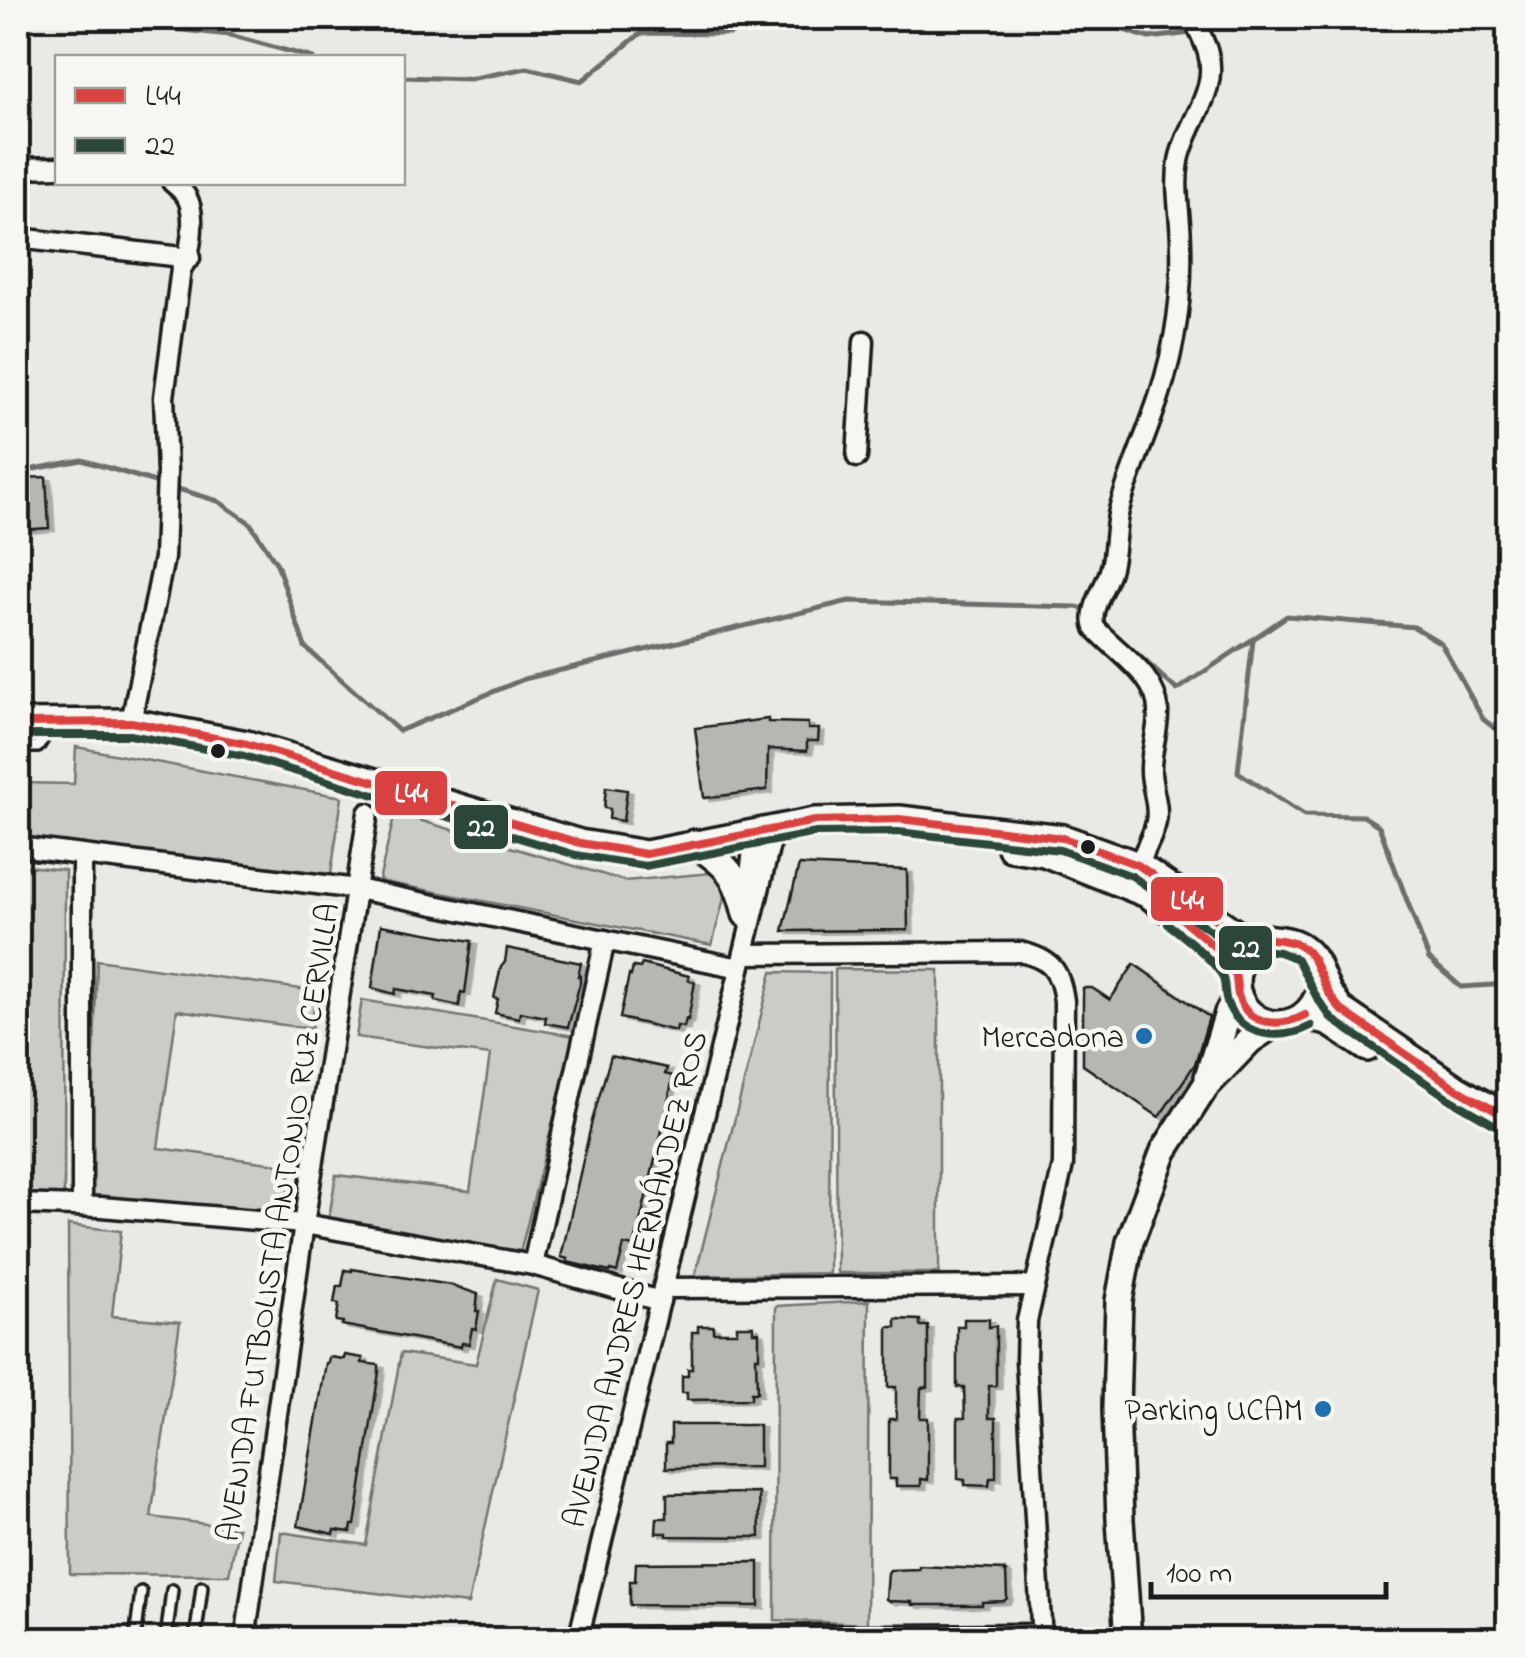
<svg xmlns="http://www.w3.org/2000/svg" width="1526" height="1657" font-family="'Indie Flower',sans-serif">
<defs>
<filter id="shadow"><feDropShadow dx="5.5" dy="3" stdDeviation="0" flood-color="#0004"/></filter>
</defs>
<rect width="100%" height="100%" fill="#e9e9e5"/>
<filter id="ink" filterUnits="userSpaceOnUse"><feTurbulence type="fractalNoise" baseFrequency=".01" numOctaves="2"/><feDisplacementMap in="SourceGraphic" scale="20" xChannelSelector="R" yChannelSelector="G"/><feConvolveMatrix kernelMatrix="1 2 1 2 8 2 1 2 1" color-interpolation-filters="sRGB"/></filter>
<g filter="url(#ink)">
<g fill="#cbcbc7" stroke="#747472" stroke-width="2.5">
<path d="M76,747L342,797L331,874L18,837V783L74,784Z"/>
<path d="M395,813L625,881L711,873L727,886L712,945L379,881Z"/>
<path d="M18,865L65,870L64,1196L18,1195Z"/>
<path d="M97,960L315,991L312,1029L177,1010L158,1148L292,1166L284,1213L89,1200Z"/>
<path d="M835,969L939,970V1273H837Z"/>
<path d="M772,972L830,973L829,1273L695,1276Z"/>
<path d="M362,1000L574,1036L520,1253L329,1218L336,1175L470,1191L490,1055L356,1037Z"/>
<path d="M68,1225L121,1231L112,1316L180,1322L151,1517L238,1528L229,1575L70,1574Z"/>
<path d="M497,1279L538,1290L468,1604L276,1581L281,1532L366,1545L401,1353L476,1364Z"/>
<path d="M869,1301L867,1624L775,1620L776,1306Z"/>
</g>
<g fill="none" stroke-linecap="round" stroke-linejoin="round">
<g stroke="#6d6d6c" stroke-width="5">
<path d="M69,18L230,35L313,58"/>
<path d="M1087,18L1149,38L1192,33"/>
<path d="M1205,27L1218,18"/>
<path d="M402,77L469,79L527,68L582,81L641,33L730,34L757,18"/>
<path d="M18,472L82,460L218,501L250,523L277,564L305,647L399,731L524,679L849,601L1076,607L1086,609L1089,612"/>
<path d="M1098,618L1177,690L1287,616L1414,627L1441,643L1483,719L1508,739"/>
<path d="M1253,640L1238,772L1304,815L1363,816L1379,826L1429,959L1461,987L1508,984"/>
</g>
</g>
<g fill="#b6b6b3" stroke="#1c1c1c" stroke-width="2.5" filter="url(#shadow)">
<path d="M46,477L49,528L20,530L19,518H23L21,478Z"/>
<path d="M768,719V722L808,723V729H819L818,741H807V751L768,749L767,790L704,798L695,728Z"/>
<path d="M606,787L627,790L623,821L609,819L610,809L604,808Z"/>
<path d="M799,865L907,870L908,930L783,931Z"/>
<path d="M381,925L472,941L465,993L461,992L459,1006L435,1001L436,996L396,989L395,994L372,988Z"/>
<path d="M507,948L581,963L578,976H580V983L568,1027L545,1023L546,1017L520,1012L519,1018L495,1013L498,999L494,998L501,967L505,962Z"/>
<path d="M642,964L689,976L688,980L695,982L688,1020L686,1019L684,1027L677,1026L676,1031L620,1018L629,975L631,976L633,967L640,968Z"/>
<path d="M1134,964L1209,1017L1195,1064L1159,1117L1083,1065V988H1092L1110,1000Z"/>
<path d="M611,1056L667,1068L665,1074L673,1076L666,1114L634,1247L624,1245L617,1272L611,1270L610,1272L567,1262L568,1259L561,1257L592,1121Z"/>
<path d="M352,1269L451,1285L478,1294L476,1311H479L476,1329L472,1328L469,1344L462,1343L461,1347L342,1325L343,1322L336,1321L339,1304L334,1303L337,1286H342L345,1270L352,1271Z"/>
<path d="M896,1319L920,1320V1326H928V1387L921,1388L920,1418H928V1480L921,1479V1486H896V1479H889V1419H896V1387H888V1327H896Z"/>
<path d="M964,1319H989V1327L996,1326V1386H989V1418H996V1478H990L989,1486L965,1485V1480L958,1479V1418H965L964,1387H957V1326H964Z"/>
<path d="M698,1326H713V1332H737V1326H753V1332H759V1357H756L757,1393H751V1399L687,1400V1393H682V1376H688V1369H692V1332H698Z"/>
<path d="M345,1355L363,1358L362,1363L379,1365V1372L355,1525H352L351,1532L335,1530L334,1534L298,1526L326,1363H328L329,1357L344,1359Z"/>
<path d="M671,1425H759V1467L666,1468V1443H671Z"/>
<path d="M759,1493L760,1537L667,1536V1533H656L657,1518H667V1494Z"/>
<path d="M759,1562V1606L630,1605V1581H635L636,1563Z"/>
<path d="M919,1566L1004,1570V1572H1006L1007,1598L1004,1601L982,1602V1605H912V1602L889,1601L886,1599L888,1573L890,1570L919,1569Z"/>
</g>
<g fill="none" stroke-linecap="round" stroke-linejoin="round">
<g stroke="#1c1c1c" stroke-width="16">
<g id="service">
<path d="M18,747H38L45,736L47,726"/>
<path d="M135,1640L141,1592"/>
<path d="M166,1640L172,1590"/>
<path d="M195,1640L202,1587"/>
</g>
</g>
<g stroke="#1c1c1c" stroke-width="25">
<g id="minor">
<path d="M18,168L58,167"/>
<path d="M18,238L190,258"/>
<path d="M857,457L864,341"/>
<path d="M131,722L164,558L167,472L164,397L181,269C192,255 195,219 189,202C186,193 179,188 172,182"/>
<path d="M18,847L357,889L740,968"/>
<path d="M1138,873C1138,859 1153,839 1156,822C1160,804 1150,786 1151,768C1151,750 1158,732 1158,714C1160,677 1116,652 1095,628C1088,611 1105,588 1110,571C1116,551 1114,530 1119,510C1128,478 1141,448 1152,417C1173,361 1183,304 1181,245C1181,216 1174,189 1179,161C1186,123 1219,92 1208,53C1204,40 1198,29 1193,18"/>
<path d="M748,893L755,832"/>
<path d="M744,954L1020,952C1051,959 1060,970 1064,1001L1063,1165L1027,1321L1026,1361L1042,1640"/>
<path d="M18,1204L101,1207L304,1224L533,1265L660,1301"/>
<path d="M82,1206V855"/>
<path d="M533,1265L605,940"/>
<path d="M663,1288L1035,1286"/>
<path d="M578,1637L1042,1634"/>
<path d="M245,1640L304,1224L368,813"/>
<path d="M578,1640L774,828"/>
</g>
</g>
<g stroke="#1c1c1c" stroke-width="32">
<g id="secondary">
<path d="M18,723L131,722L247,744L580,843L646,854L815,821L899,819L1063,838L1138,865L1238,935L1281,940"/>
<path d="M695,843C729,868 736,873 746,914"/>
<path d="M1011,848L1044,853L1149,895L1194,930L1236,974"/>
<circle cx="1278" cy="982" r="42"/>
<path d="M1319,971L1328,992L1340,1009L1457,1089L1508,1118"/>
<path d="M1305,1015L1330,1023L1367,1048"/>
<path d="M1208,1077L1228,1013L1238,995"/>
<path d="M1128,1640L1120,1520L1116,1408L1119,1301L1130,1242L1164,1151L1205,1087L1250,1040L1274,1024"/>
</g>
</g>
<use href="#service" stroke="#f6f6f2" stroke-width="9"/>
<use href="#minor" stroke="#f6f6f2" stroke-width="18"/>
<use href="#secondary" stroke="#f6f6f2" stroke-width="25"/>
<g stroke="#f6f6f2" stroke-width="15">
<g id="bus-1">
<path d="M18,723L131,722L247,744L580,843L646,854L815,821L899,819L1063,838L1138,865L1238,935L1281,940L1294,943L1305,949L1313,959L1328,992L1340,1009L1457,1089L1508,1118"/>
<path d="M1176,914C1195,930 1218,947 1232,968C1239,978 1235,988 1239,998C1249,1027 1282,1027 1305,1015"/>
</g>
</g>
<g stroke="#f6f6f2" stroke-width="15">
<g id="bus-2">
<path d="M18,735H130L244,756L576,855L645,866L816,833L898,832L1060,850L1132,876L1233,946L1279,952L1297,959L1317,998L1332,1019L1450,1099L1502,1129"/>
<path d="M1168,924C1186,938 1208,955 1221,974C1227,983 1223,994 1228,1005C1243,1038 1282,1041 1311,1026"/>
</g>
</g>
<use href="#bus-1" stroke="#da4241" stroke-width="8"/>
<use href="#bus-2" stroke="#2a4739" stroke-width="8"/>
</g>
</g>
<g fill="#1c1c1c" stroke="#f6f6f2" stroke-width="4">
<circle cx="218" cy="751" r="9"/>
<circle cx="1088" cy="847" r="9"/>
</g>
<g fill="#1f6fb2" stroke="#f6f6f2" stroke-width="4">
<circle cx="1144" cy="1036" r="10"/>
<circle cx="1323" cy="1409" r="10"/>
</g>
<g text-anchor="middle" stroke-width="9" stroke-linejoin="round" paint-order="stroke">
<g font-size="32" fill="#1c1c1c" stroke="#f6f6f2" text-anchor="end">
<text x="1124" y="1047">Mercadona</text>
<text x="1303" y="1420">Parking UCAM</text>
</g>
<g font-size="32" fill="#1c1c1c" stroke="#f6f6f2">
<text transform="translate(277 1222) rotate(-81)" y="11">AVENIDA FUTBOLISTA ANTONIO RUZ CERVILLA</text>
<text transform="translate(634 1279) rotate(-76)" y="11">AVENIDA ANDRES HERNÁNDEZ ROS</text>
</g>
</g>
<g stroke="#f6f6f2" stroke-width="4">
<rect x="373" y="769" width="76" height="48" rx="10" fill="#da4241"/>
<rect x="452" y="803" width="58" height="48" rx="10" fill="#2a4739"/>
<rect x="1149" y="875" width="76" height="48" rx="10" fill="#da4241"/>
<rect x="1217" y="924" width="57" height="48" rx="10" fill="#2a4739"/>
</g>
<g font-size="28" text-anchor="middle" font-weight="bold" fill="#fff">
<text x="411" y="802">L44</text>
<text x="481" y="836">22</text>
<text x="1187" y="909">L44</text>
<text x="1246" y="957">22</text>
</g>
<rect width="1526" height="1657" fill="none" stroke="#f6f6f2" stroke-width="60"/>
<rect x="30" y="30" width="1466" height="1597" fill="none" stroke="#1c1c1c" stroke-width="4" filter="url(#ink)"/>
<rect x="55" y="55" width="350" height="130" fill="#f6f6f2" stroke="#9f9f9c" stroke-width="2.5"/>
<rect x="75" y="88" width="50" height="15" fill="#da4241" stroke="#9f9f9c" stroke-width="2.5"/>
<text x="145" y="105" font-size="30" fill="#1c1c1c">L44</text>
<rect x="75" y="138" width="50" height="15" fill="#2a4739" stroke="#9f9f9c" stroke-width="2.5"/>
<text x="145" y="155" font-size="30" fill="#1c1c1c">22</text>
<path d="M1151 1582v15h235v-15" fill="none" stroke="#1c1c1c" stroke-width="5"/>
<text x="1166" y="1582" font-size="30" fill="#1c1c1c" stroke="#f6f6f2" stroke-width="8" paint-order="stroke">100 m</text>
</svg>
